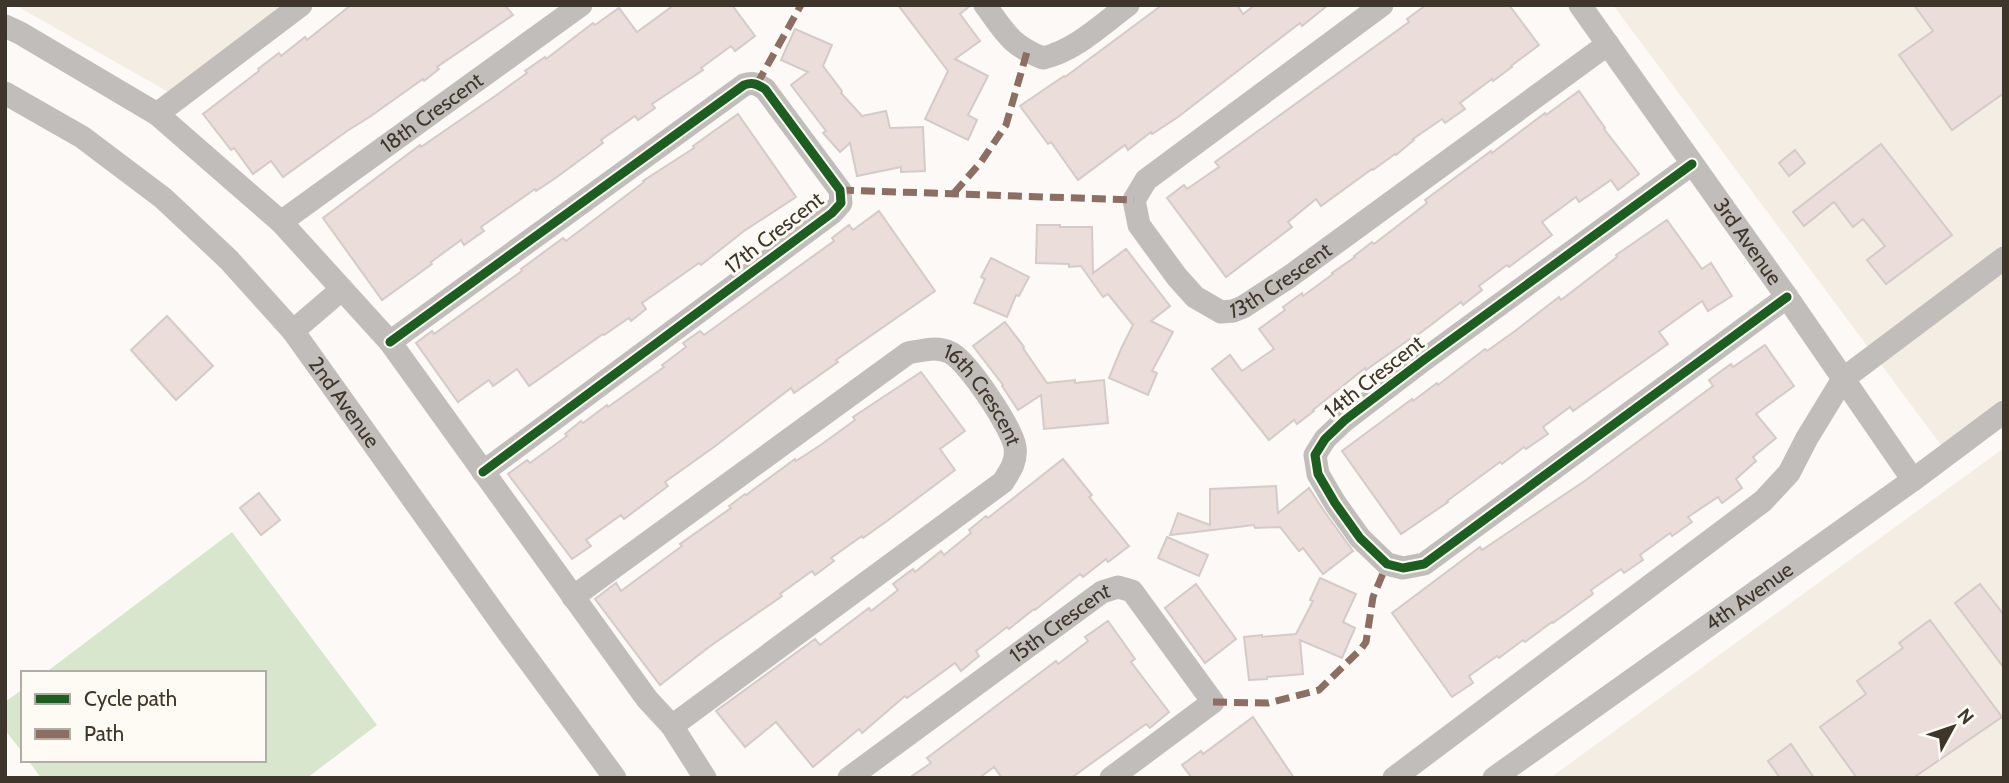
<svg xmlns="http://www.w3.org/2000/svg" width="2009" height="783" font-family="Cabin,sans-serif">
<rect width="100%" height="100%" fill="#fcf9f6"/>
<g fill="#f4ede4">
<path d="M15,5H291L172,94Z"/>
<path d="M1613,5H2004V398L1941,445Z"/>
<path d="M2004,448V778H1550Z"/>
</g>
<g fill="#d8e6ce">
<path d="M232,532L377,725L307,778H41L28,760H264V673H45Z"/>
<path d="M23,689V753L5,730V702Z"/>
</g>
<g fill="#ebddda" stroke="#d4cbc9" stroke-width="2">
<path d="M351,5H505L513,15L437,67L439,69L424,81L423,79L371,116L347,131L283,177L271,161L253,174L234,148L231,150L203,114L259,71L258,69L279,53L281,56L305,37L307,40Z"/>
<path d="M674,5H732L755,36L735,51L731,46L701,68L703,70L652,104L655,108L638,120L635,116L601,140L603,143L557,177L536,191L535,189L481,227L484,231L464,245L461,240L431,262L432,264L382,300L323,218L420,145L421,147L498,94L527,73L525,71L545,57L546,59L593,23L595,25L619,8L637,32Z"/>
<path d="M898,5H971L960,14L980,41L955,59L988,76L968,115L977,120L968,140L925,119L948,71Z"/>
<path d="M1162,5H1237L1243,14L1255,5H1328L1302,26L1300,23L1178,117L1152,134L1151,132L1128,150L1125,145L1078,180L1051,142L1048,144L1020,106L1064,76L1065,77Z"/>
<path d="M1426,5H1509L1539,45L1511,66L1512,67L1493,81L1492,79L1460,103L1465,109L1445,123L1442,119L1413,139L1414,140L1396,155L1395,154L1373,170L1372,169L1321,206L1316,199L1288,222L1292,227L1226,277L1167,198L1184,185L1187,189L1219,167L1215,162L1409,22L1407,19Z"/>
<path d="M1914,5H2004V93L1952,130L1899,55L1933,31Z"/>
<path d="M795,29L832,45L823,66L842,91L841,93L862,116L886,111L890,128L923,127L925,171L901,172V167L857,176L850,143L840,152L823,133L826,131L791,85L808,72L781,60Z"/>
<path d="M1579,91L1605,128L1604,129L1639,174L1618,190L1611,180L1579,202L1576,197L1542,222L1552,235L1509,267L1507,265L1479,286L1482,290L1463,305L1461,302L1415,337L1414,336L1366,370L1365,368L1313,410L1314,411L1297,424L1294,420L1269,440L1212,369L1230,355L1242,371L1274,349L1259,329L1285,310L1283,307L1302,293L1303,296L1333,274L1332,273L1355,257L1354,256L1372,242L1374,244L1427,203L1425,200L1491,151L1492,153L1545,113L1546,115Z"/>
<path d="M738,114L796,197L744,231L701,265L699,263L642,303L646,309L631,321L629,318L604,335L603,334L529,386L517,369L493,386L489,380L458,402L416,343L432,331L434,334L522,271L521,269L563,238L566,241L644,182L643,181L694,148L693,146Z"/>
<path d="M1881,144L1952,235L1886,284L1867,260L1885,246L1863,219L1853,227L1834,202L1804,226L1793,212Z"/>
<path d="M1795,150L1805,163L1789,176L1779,163Z"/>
<path d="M879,211L935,291L836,360L838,362L794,393L791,388L714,447L665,482L668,486L624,519L621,515L586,540L591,546L572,559L508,474L527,460L530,463L567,436L565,434L581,421L583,423L607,405L608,407L664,367L662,365L686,347L683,343L700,331L704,335L834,241L832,238L849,225L853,230Z"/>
<path d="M1667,220L1702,269L1711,263L1732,296L1708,311L1702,301L1659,332L1668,344L1573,411L1570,407L1543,427L1548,434L1526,449L1524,447L1502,464L1500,462L1447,501L1448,502L1401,534L1342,451L1412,399L1413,401L1437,383L1438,385L1485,349L1487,351L1515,331L1559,297L1561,300L1617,257L1616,255Z"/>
<path d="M1037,225H1060V227H1092L1093,273L1126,249L1170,306L1151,321L1173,332L1152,371L1157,373L1148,395L1109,378L1121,349L1133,325L1108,294L1103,297L1081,266L1069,267V264L1036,263Z"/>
<path d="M991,258L1029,277L1019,296L1016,295L1007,317L974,303L985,279L981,277Z"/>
<path d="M167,316L213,366L176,400L131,350Z"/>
<path d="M1005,322L1024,347L1023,348L1047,383L1075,380V383L1104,380L1108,423L1044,429L1041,395L1018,410L1002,386L1003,385L973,346Z"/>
<path d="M1765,345L1794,386L1756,414L1776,438L1753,457L1756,461L1736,479L1742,488L1722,503L1718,497L1688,517L1692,522L1672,536L1670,533L1640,555L1643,560L1624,573L1621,569L1591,590L1593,594L1553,623L1552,622L1525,642L1523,640L1499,658L1497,656L1469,676L1473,683L1452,697L1392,613L1480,547L1482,550L1586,480L1713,386L1709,380L1731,364L1733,367Z"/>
<path d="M921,372L965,431L940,449L955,470L887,521L863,538L862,536L831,558L834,561L815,575L812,571L780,594L782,596L709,647L660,685L595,599L616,583L621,591L682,546L680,544L731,508L729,506L745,494L746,495L795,459L796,461L822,444L855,420L853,417Z"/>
<path d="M1063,459L1092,495L1089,497L1129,546L1108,562L1106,559L1083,577L1080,574L1035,610L1034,609L1009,629L1007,627L976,651L979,656L961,671L955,663L907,698L905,696L862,733L859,729L813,767L776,722L745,747L716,711L815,639L820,645L869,608L871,611L898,590L893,584L913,569L915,572L941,551L944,555L971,533L969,530L986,516L988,518Z"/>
<path d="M1276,486L1278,513L1309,488L1324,511L1353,551L1323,574L1303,548L1299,551L1280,527L1255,528L1254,525L1170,535L1178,513L1210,525V489Z"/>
<path d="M259,493L280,520L261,535L240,508Z"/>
<path d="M1167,537L1208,555L1199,576L1158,558Z"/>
<path d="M1320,578L1356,594L1343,622L1355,628L1342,658L1300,640L1303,674L1267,677V679L1249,680L1244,637L1262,635V637L1296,634L1313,601L1310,600Z"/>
<path d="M1196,584L1236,639L1205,663L1165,608Z"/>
<path d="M1980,584L2004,615V668L1955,603Z"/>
<path d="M1930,620L2002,717L1913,778H1857L1820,727L1866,694L1857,681L1903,648L1899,643Z"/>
<path d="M1108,621L1135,659L1131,662L1169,712L1150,728L1146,724L1071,778H1002L994,767L979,778H909L931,763L927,758L1056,661L1058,664L1088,641L1085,637Z"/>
<path d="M1253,717L1294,778H1192L1182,765L1201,751L1203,754Z"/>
<path d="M1791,744L1814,778H1780L1768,761Z"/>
</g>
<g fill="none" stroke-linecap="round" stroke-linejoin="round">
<g stroke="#c0bdba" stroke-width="23">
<path d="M985,5C1005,32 1010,45 1043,58C1076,50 1101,25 1128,5"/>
<path id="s1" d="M1382,5L1146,180L1134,200L1139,225L1177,277L1195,297L1221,312L1233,311L1243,307L1289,277L1608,44"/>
<path id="s2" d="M1580,5L1787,297L1913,480"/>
<path d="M5,26L20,33L157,114L281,222L390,342L647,699L672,726L705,778"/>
<path id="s3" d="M5,93L82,137L163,198L229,260L293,331L507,631L615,778"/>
<path d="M157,114L301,5"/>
<path d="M1692,164L1425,359L1345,420L1325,439L1315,455L1318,474L1335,503L1360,538L1387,564L1403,568L1424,564L1787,297"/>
<path id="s4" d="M281,222L581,5"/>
<path d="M293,331L341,290"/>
<path d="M390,342L744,85C753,82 757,84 765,89L840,190L841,203L832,213L483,472"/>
<path id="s5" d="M573,597L908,353C923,350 937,346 951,353C968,362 1012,428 1015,447C1017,462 1010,471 1003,482L672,726"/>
<path id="s6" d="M849,778L1102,592L1118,587L1132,591L1213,702L1111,778"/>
<path d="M1394,778L1763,501L1789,473L1807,438L1843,379L2004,258"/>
<path id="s7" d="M1494,778L1913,480L2004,412"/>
</g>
<g stroke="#8d6e63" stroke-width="7" stroke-dasharray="14 7" stroke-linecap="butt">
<path d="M757,84L801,5"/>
<path d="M840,190L1134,200"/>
<path d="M954,193L981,162L1006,125L1027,52"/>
<path d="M1213,702L1268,703L1319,690L1361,649L1366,642L1373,597L1387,564"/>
</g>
<g stroke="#fefaf4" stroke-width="13">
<g id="cycleway">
<path d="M1692,164L1425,359L1345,420L1325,439L1315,455L1318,474L1335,503L1360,538L1387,564L1403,568L1424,564L1787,297"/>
<path d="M390,342L744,85C753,82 757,84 765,89L840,190L841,203L832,213L483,472"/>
</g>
</g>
<use href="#cycleway" stroke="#1b5e20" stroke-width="9"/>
</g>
<g text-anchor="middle" stroke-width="6" stroke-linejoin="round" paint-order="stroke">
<g font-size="21" fill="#3e362b" stroke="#fefaf4">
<text dy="7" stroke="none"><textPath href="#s4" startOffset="186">18th Crescent</textPath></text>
<text transform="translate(774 233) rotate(-38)" y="7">17th Crescent</text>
<text dy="7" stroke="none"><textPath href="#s2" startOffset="290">3rd Avenue</textPath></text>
<text dy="7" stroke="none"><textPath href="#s1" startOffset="532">13th Crescent</textPath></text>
<text transform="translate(1374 377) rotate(-38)" y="7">14th Crescent</text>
<text dy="7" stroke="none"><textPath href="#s5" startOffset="511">16th Crescent</textPath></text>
<text dy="7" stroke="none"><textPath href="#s3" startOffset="464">2nd Avenue</textPath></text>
<text dy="7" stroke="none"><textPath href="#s7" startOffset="313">4th Avenue</textPath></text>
<text dy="7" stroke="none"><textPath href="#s6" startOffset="262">15th Crescent</textPath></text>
</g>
</g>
<rect width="2009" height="783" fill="none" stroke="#3e362b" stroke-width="14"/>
<rect x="21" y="671" width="245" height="91" fill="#fefaf4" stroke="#b1aca4" stroke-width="2"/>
<rect x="35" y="694" width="35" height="10" fill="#1b5e20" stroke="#b1aca4" stroke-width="2"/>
<text x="84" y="706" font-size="21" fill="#3e362b">Cycle path</text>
<rect x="35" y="729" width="35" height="10" fill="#8d6e63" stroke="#b1aca4" stroke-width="2"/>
<text x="84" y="741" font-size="21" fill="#3e362b">Path</text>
<g transform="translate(1953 727) rotate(50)" stroke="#fefaf4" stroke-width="5" paint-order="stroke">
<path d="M0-5L12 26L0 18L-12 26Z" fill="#3e362b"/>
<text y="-10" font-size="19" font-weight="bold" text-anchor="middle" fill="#3e362b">N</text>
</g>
</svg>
